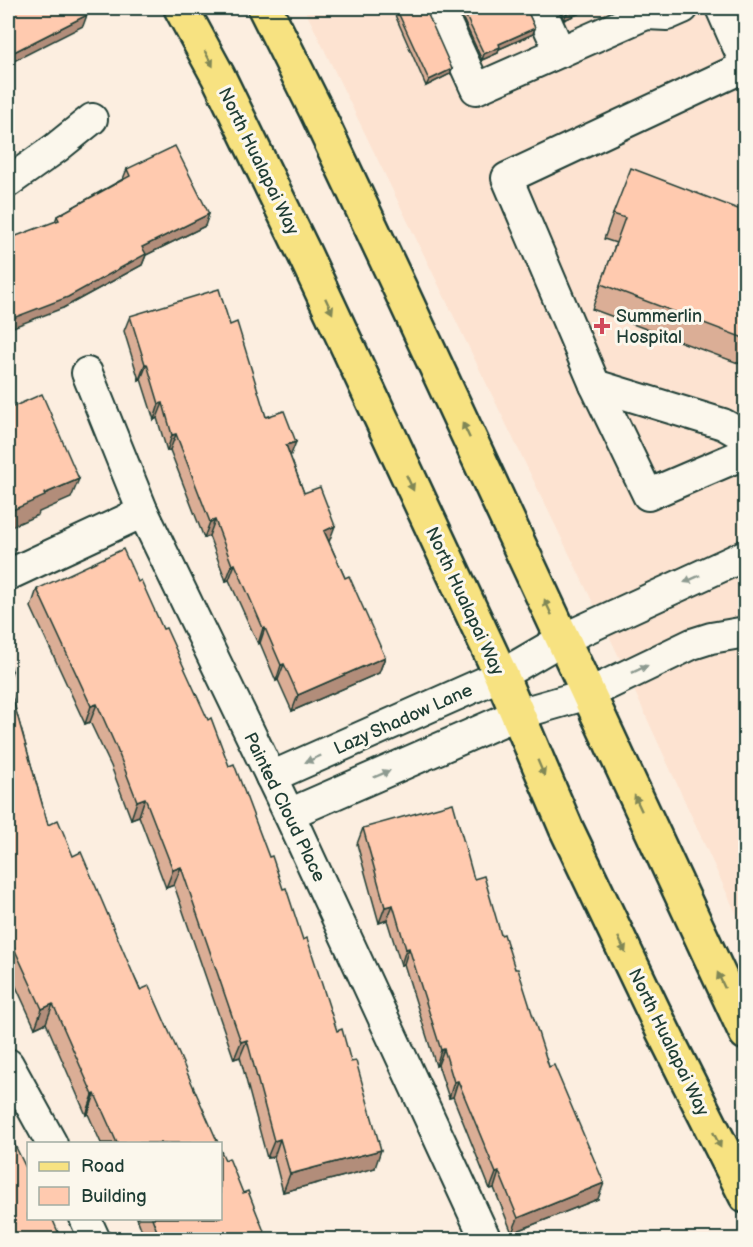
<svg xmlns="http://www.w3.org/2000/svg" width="753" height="1247" font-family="'Balsamiq Sans',sans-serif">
<rect width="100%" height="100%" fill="#fceee0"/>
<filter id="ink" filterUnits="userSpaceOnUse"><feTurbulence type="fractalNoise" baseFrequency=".0167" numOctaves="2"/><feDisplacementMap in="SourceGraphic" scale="12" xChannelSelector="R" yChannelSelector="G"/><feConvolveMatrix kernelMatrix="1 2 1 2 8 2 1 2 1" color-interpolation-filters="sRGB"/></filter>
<g filter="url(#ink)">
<path fill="#fde3d1" d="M304,8H745V933L613,644Z"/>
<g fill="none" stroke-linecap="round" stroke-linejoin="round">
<g stroke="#1f3d34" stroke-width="34">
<g id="minor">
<path d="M439,8L476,89L646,14L653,8"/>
<path d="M540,8L560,52"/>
<path d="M721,8L746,65"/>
<path d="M646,14L667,15L683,8"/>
<path d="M746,66L507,178L595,385L648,495L746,453"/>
<path d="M8,182L56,148L92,119"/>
<path d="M87,373L143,512L289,814L486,1240"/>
<path d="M595,385L723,424L746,437"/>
<path d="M8,575L143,512"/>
<path d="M271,777L501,675L563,639L746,555"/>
<path d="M289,814L518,714L588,694L692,644L711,638L746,632"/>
<path d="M8,1064L52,1144"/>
<path d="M85,1218L95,1240"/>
</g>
</g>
<g stroke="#1f3d34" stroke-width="38">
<g id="major">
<path d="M181,8L218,76L304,253L501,675L566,828L663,1031L746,1196"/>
<path d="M265,8L315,108L395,278L746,1033"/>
</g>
</g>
<use href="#minor" stroke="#fbf7ec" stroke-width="30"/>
<use href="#major" stroke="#f7e281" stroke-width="33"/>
</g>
<g fill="#dbae96" stroke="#1f3d34" stroke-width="1.5">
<path d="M392,8H425L450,74L426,86Z"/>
<path d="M458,8H526L535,28L533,34L499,49L498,53L482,60Z"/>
<path d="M559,8H591L564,20Z"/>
<path d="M127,169L205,226L146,255L142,265L63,308L55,222L57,216L123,179Z"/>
<path d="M746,212V366L592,309L616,243L604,239L613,214Z"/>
<path d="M130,316L230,325L266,417L290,456L304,493L329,542L345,578L385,657L379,673L292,711L278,680L276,681L260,643L258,644L229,580L226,581L209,536L204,538L170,450L167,451L157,418L154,420L141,379L139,380L124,331Z"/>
<path d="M37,589L375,1168L283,1192L274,1157L267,1158L240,1057L234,1059L174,885L166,888L139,816L131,819L111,766L90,722L85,724L31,607Z"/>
<path d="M8,656V683L48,825L73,856L218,1143H101L88,1114L86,1115L46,1023L35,1028L8,969Z"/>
<path d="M363,828L474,879L501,935L515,969L549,1067L598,1199L512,1233L494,1188L490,1189L453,1097L449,1098L438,1065L436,1066L404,964L401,965L387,920L379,923L357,844Z"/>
<path d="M225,1160L267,1239H145L137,1218H220Z"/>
</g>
<g fill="#b28d7a" stroke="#1f3d34" stroke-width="1.5">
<path d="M581,8H591L564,20L566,14Z"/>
<path d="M87,15L83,26L8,64V55Z"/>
<path d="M535,28L533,34L499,49L498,53L482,60L484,54L499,44Z"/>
<path d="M452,69L450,74L426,86L429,80Z"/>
<path d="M209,214L205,226L146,255L142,265L63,308L8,329V320L142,247Z"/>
<path d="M145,364H147L141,379L139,380Z"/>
<path d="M163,403L157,418L154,420L159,404Z"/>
<path d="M176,434L170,450L167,451L172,435Z"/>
<path d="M296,442L290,457L286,445Z"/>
<path d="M79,479L71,498L39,512L38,515L8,528V512L44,494Z"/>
<path d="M215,520L209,536L204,538L210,522Z"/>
<path d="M335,526L329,542L324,531Z"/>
<path d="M235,564L229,580L226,581L232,565Z"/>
<path d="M263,628H265L260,643L258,644Z"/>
<path d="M385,657L379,673L292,711L298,695Z"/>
<path d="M284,664L278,680L276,681L281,665Z"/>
<path d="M12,671L8,683V672Z"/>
<path d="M97,704L90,722L85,724L91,706Z"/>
<path d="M145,798L139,816L131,819L137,801Z"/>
<path d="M181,867L174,885L166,888L173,870Z"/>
<path d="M393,905L387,920L379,923L385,907Z"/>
<path d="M409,948L404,964L401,965L406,949Z"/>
<path d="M53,1004L46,1023L35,1028L42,1009Z"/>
<path d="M247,1040L240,1057L234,1059L241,1042Z"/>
<path d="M444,1049L438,1065L436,1066L441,1050Z"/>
<path d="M458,1081L453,1097L449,1098L454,1082Z"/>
<path d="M95,1094L88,1114L86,1115L93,1095Z"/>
<path d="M280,1139L274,1157L267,1158L274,1141Z"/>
<path d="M381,1150L375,1168L283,1192L290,1174Z"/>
<path d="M499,1172L494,1188L490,1189L496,1173Z"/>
<path d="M604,1183L598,1199L512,1233L518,1218Z"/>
</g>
<g fill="#ffcaaf" stroke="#1f3d34" stroke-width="1.5">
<path d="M8,8H83L87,15L8,55Z"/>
<path d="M396,8H425L452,69L429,80Z"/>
<path d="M462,8H526L535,28L499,44L500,47L484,54Z"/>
<path d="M563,8H581L566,14Z"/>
<path d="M175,146L209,214L142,247L146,254L68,297L8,320V239L59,220L57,216L130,176L127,169Z"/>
<path d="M631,168L746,212V339L601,284L625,218L613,214Z"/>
<path d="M219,289L230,325L237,322L266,417L284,411L296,442L286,445L304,493L320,487L335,526L324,531L345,578L349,576L385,657L298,695L284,664L281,665L265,628H263L235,564L232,565L215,520L210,522L176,434L172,435L163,403L159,404L147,364H145L130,316Z"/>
<path d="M42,394L79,479L44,494L45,496L8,512V409Z"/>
<path d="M123,549L138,582L141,580L163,629L166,628L208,720L211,718L229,766L234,764L269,857L272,856L283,889L286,888L303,940L307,938L337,1031L342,1029L351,1062L356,1061L381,1150L290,1174L280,1139L274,1141L247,1040L241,1042L181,867L173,870L145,798L137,801L117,749L97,704L91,706L37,589Z"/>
<path d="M8,656L12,671L8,672Z"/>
<path d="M8,682L48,825L58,820L73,856L81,852L140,990L149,986L218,1143H117L95,1094L93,1095L53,1004L42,1009L8,935Z"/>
<path d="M453,803L474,879L484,876L501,935L504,934L515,969H518L549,1067L554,1065L604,1183L518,1218L499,1172L496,1173L458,1081L454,1082L444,1049L441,1050L409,948L406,949L393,905L385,907L363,828Z"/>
<path d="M8,1131L28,1172V1218H52L61,1239H8Z"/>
<path d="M220,1149L225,1160L229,1158L243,1193L248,1191L267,1239H160L152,1218H220Z"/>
</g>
<defs><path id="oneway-solid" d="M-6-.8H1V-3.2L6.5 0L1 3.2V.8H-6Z" transform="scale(1.5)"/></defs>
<g fill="#808757">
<use href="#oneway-solid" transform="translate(209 59) rotate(62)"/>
<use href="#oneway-solid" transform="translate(329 306) rotate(65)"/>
<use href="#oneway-solid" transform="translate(466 430) rotate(-115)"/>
<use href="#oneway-solid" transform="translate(410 483) rotate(65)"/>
<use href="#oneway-solid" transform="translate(548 607) rotate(-115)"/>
<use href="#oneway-solid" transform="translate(541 768) rotate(67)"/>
<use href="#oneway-solid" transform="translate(638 803) rotate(-115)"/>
<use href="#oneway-solid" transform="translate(622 945) rotate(65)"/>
<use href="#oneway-solid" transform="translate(721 980) rotate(-115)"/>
<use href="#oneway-solid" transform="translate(717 1140) rotate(64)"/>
</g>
<g fill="#8d9a90">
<use href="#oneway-solid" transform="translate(692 579) rotate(156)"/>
<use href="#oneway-solid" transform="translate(640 669) rotate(-25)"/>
<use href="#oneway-solid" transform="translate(313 759) rotate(157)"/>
<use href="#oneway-solid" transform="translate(382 774) rotate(-23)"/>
</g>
</g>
<path fill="#d1495b" stroke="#fbf7ec" stroke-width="2" d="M599 317h6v6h6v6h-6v6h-6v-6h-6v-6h6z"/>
<g text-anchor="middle" stroke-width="6" stroke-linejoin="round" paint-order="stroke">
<g font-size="18" fill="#1f3d34" stroke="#fbf7ec">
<text transform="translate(259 161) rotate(64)" y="6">North Hualapai Way</text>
<text transform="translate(465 601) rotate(65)" y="6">North Hualapai Way</text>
<text transform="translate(403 719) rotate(-24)" y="6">Lazy Shadow Lane</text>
<text transform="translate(285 807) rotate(64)" y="6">Painted Cloud Place</text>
<text transform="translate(669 1042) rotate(64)" y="6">North Hualapai Way</text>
</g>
<g font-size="18" fill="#1f3d34" stroke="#fbf7ec" text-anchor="start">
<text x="616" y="322">Summerlin<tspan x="616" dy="21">Hospital</tspan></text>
</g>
</g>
<rect width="753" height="1247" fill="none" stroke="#fbf7ec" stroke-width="30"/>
<rect x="15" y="15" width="723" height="1217" fill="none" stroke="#1f3d34" stroke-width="2" filter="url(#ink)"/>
<rect x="27" y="1142" width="195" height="78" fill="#fbf7ec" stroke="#a3ada2" stroke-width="1.5"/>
<rect x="39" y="1162" width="30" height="9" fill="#f7e281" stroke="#a3ada2" stroke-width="1.5"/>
<text x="81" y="1172" font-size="18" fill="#1f3d34">Road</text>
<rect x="39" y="1187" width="30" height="18" fill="#ffcaaf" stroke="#a3ada2" stroke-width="1.5"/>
<text x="81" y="1202" font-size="18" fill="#1f3d34">Building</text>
</svg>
